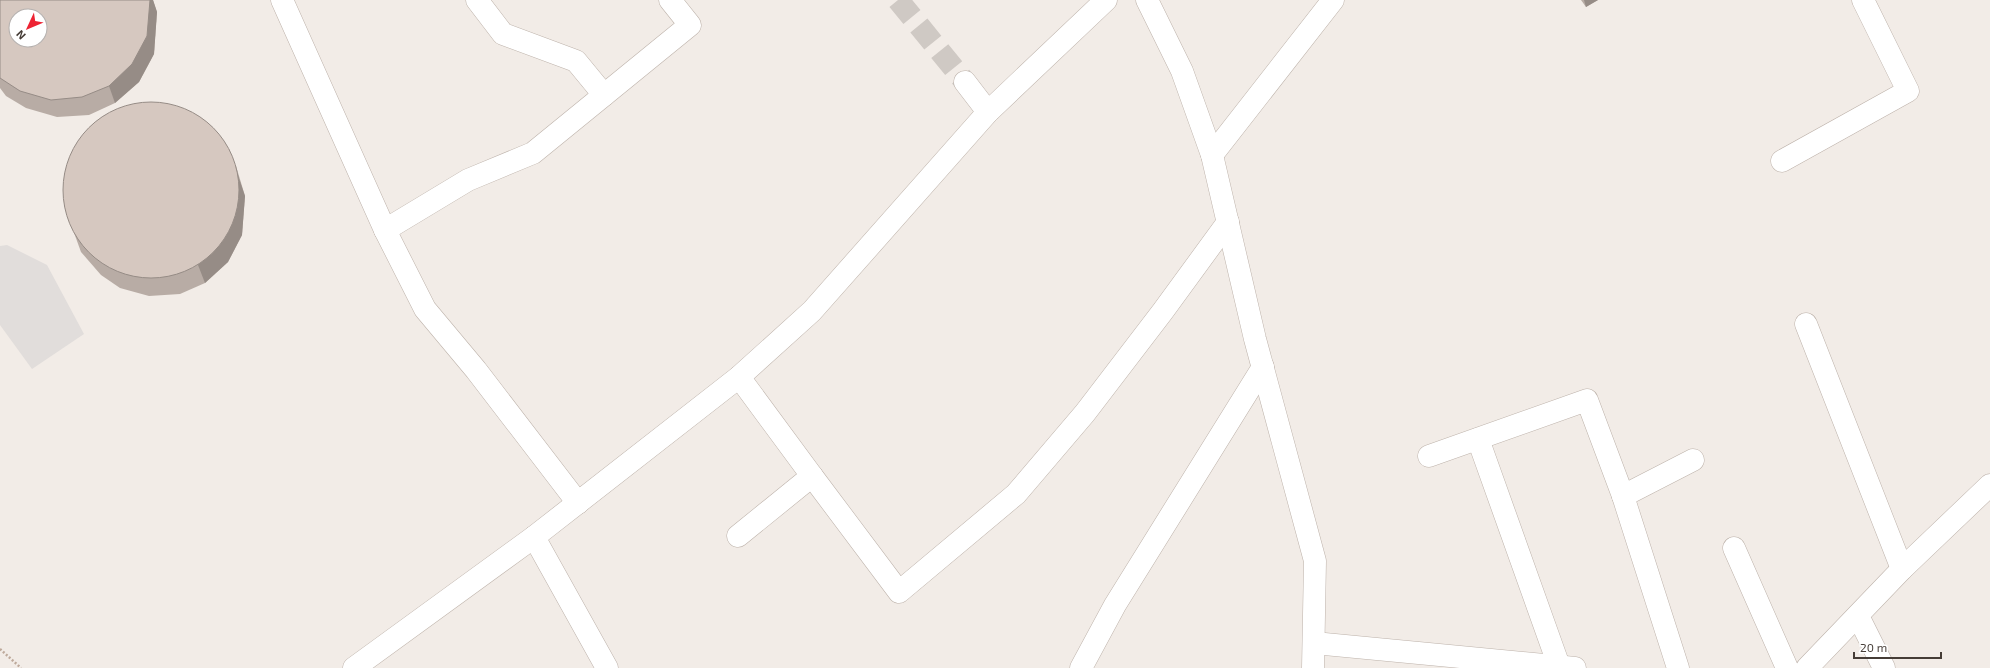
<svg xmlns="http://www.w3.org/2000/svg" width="1990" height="668" font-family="'Exo 2',sans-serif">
<rect width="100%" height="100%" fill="#f2ece7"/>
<path fill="#e1dddb" d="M7,245L47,265L84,334L32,369L0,325V246Z"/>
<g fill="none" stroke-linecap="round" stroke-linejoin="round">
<path stroke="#cfc9c4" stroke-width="22" stroke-dasharray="22 11" stroke-linecap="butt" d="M898,0L965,82"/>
<g stroke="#bdb2aa" stroke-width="23">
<g id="minor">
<path d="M282,0L385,230L425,309L476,370L578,503"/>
<path d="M477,0L503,34L576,61L604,95"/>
<path d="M1147,0L1182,71L1212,155L1255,339L1315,561L1313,668"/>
<path d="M965,82L988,112"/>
<path d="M1212,155L1333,0"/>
<path d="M1782,161L1908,91L1863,0"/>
<path d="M385,230L468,180L533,153L690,25L670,0"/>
<path d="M1806,324L1902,569"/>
<path d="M739,377L812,476"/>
<path d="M1478,439L1559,666"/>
<path d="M1429,456L1587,400L1623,496L1678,668"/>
<path d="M1623,496L1693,460"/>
<path d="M738,536L812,476L899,592L1016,494L1085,413L1163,311L1228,222"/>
<path d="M534,537L607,668"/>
<path d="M1734,548L1787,668"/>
<path d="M1858,616L1884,668"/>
<path d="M1314,643L1575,668"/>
<path d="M354,668L534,537L739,377L812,311L988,112L1106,0"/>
<path d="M1081,668L1115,605L1263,367"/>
<path d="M1807,668L1902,569L1990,485"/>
</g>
</g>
<path stroke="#beaa9c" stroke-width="2.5" stroke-dasharray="2 2" stroke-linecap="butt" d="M0,649L21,668"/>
<use href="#minor" stroke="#fff" stroke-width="22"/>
</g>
<g fill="#b8aca5">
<path d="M0,0H153L157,12L154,54L139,82L115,103L89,115L57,117L26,108L6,96L0,88Z"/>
<path d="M1581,0H1598L1586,7Z"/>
<path d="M236,166L245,196L242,235L228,262L205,283L180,294L149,296L120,288L101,275L81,252L64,205Z"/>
</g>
<g fill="#968c86">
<path d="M150,0H153L157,12L154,54L139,82L115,103L109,86Z"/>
<path d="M1584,0H1598L1586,7Z"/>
<path d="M229,149L245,196L242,235L228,262L205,283L198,265Z"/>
</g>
<g fill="#d6c8c0" stroke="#968c86" fill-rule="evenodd">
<path d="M0,0H150L147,36L132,64L109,86L82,97L51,100L20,91L0,78ZM16,16H40V40H16Z"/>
<circle cx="151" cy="190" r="88"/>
</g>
<g transform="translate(28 28) rotate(226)"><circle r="19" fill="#ffffff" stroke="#b5b1af"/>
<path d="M0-3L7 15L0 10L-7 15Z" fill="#ed2333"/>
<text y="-6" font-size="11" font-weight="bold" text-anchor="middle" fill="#453c36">N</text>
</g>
<path d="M1854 652v6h87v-6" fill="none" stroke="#453c36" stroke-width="2"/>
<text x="1860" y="652" font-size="12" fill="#453c36" stroke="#ffffff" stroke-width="3" paint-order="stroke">20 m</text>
</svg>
